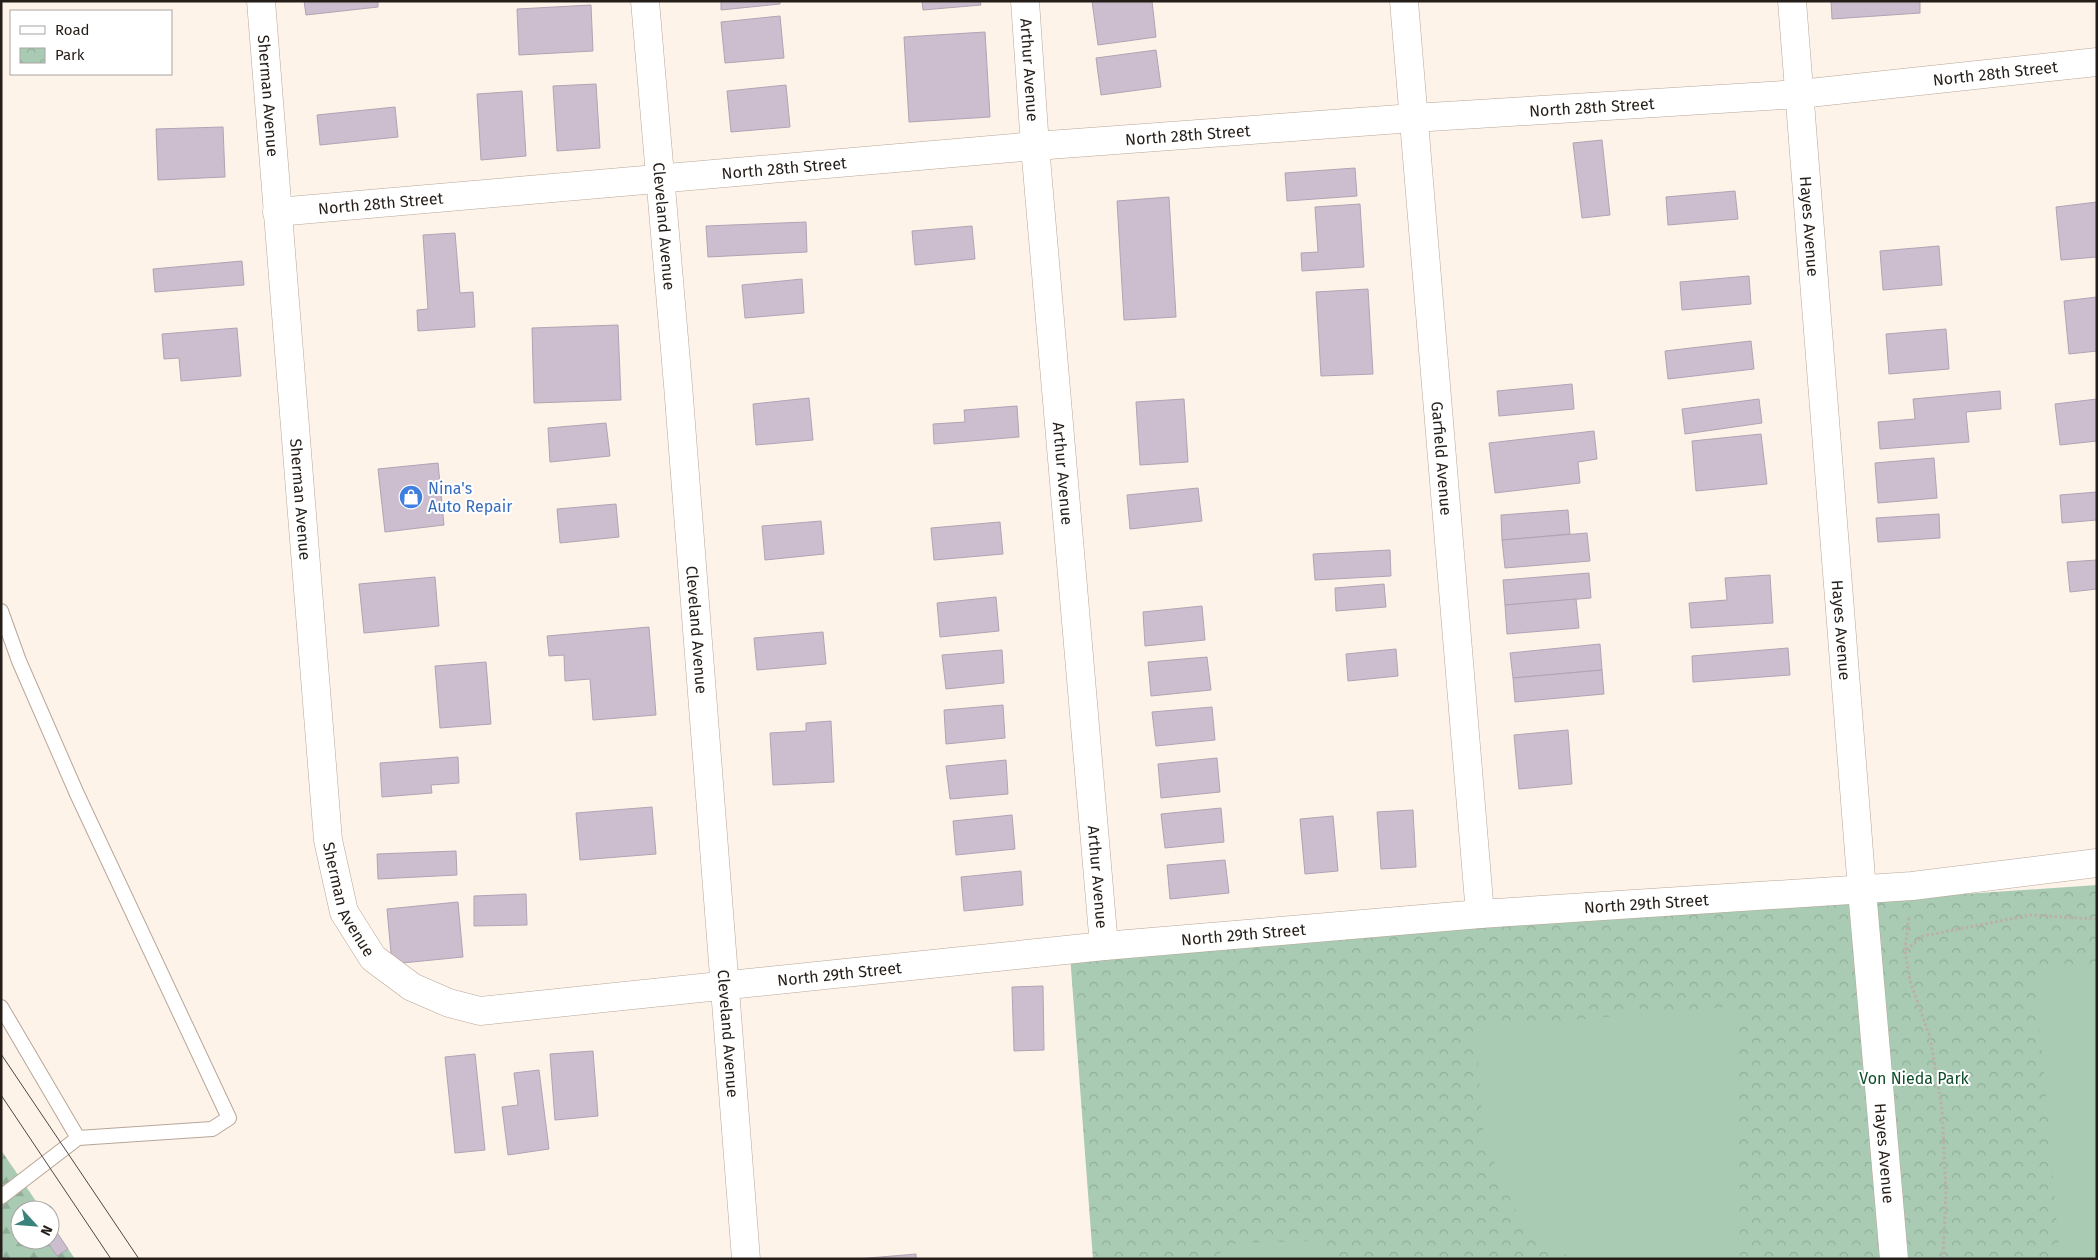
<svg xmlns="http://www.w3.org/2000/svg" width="2098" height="1260" font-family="'Fira Sans',sans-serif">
<defs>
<pattern id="forest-firs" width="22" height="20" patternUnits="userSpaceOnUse" patternTransform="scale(1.25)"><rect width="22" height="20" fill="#a9cbb3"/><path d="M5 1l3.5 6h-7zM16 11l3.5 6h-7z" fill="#91ae99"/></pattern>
<pattern id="park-crowns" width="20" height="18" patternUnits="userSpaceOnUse" patternTransform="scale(1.25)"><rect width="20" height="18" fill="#a9cbb3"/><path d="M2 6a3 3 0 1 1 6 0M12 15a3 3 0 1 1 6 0" fill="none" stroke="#91ae99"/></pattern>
</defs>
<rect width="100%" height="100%" fill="#fef3e9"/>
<path fill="url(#forest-firs)" d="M1,1150L42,1210H20V1240H50V1222L75,1259H1Z"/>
<path fill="url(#park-crowns)" d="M2097,885V1259H1093L1070,955Z"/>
<g fill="#a9cbb3">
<path d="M2097,964V1259H2060L2035,970Z"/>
<path d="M1738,1006L1740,1259H1576L1527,1236L1484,1140L1475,1028Z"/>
<path d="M1323,1241L1325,1259H1210L1236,1243Z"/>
</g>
<g fill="#cdbecf" stroke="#b2a3b4">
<path d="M304,1H378V7L306,15Z"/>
<path d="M721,1H780V4L721,10Z"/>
<path d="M922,1H980L981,5L923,10Z"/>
<path d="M1092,1H1152L1156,37L1098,45Z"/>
<path d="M1831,1H1920V13L1832,19Z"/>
<path d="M591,5L593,51L519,55L517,9Z"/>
<path d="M780,16L784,58L725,63L721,22Z"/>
<path d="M985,32L990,117L909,122L904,37Z"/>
<path d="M1156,50L1161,87L1101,95L1096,58Z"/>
<path d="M596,84L600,148L557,151L553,86Z"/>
<path d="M786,85L790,127L731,132L727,91Z"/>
<path d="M522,91L526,156L481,160L477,94Z"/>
<path d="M395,107L398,137L320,145L317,115Z"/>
<path d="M223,127L225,177L158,180L156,129Z"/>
<path d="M1602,140L1610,215L1582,218L1573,143Z"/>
<path d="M1355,168L1357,196L1287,201L1285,173Z"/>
<path d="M1735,191L1738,219L1668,225L1666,197Z"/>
<path d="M1169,197L1176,317L1124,320L1117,201Z"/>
<path d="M2097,202V257L2061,260L2056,207Z"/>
<path d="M1360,204L1364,267L1302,271L1301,253L1318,252L1315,207Z"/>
<path d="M806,222L807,252L708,257L706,226Z"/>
<path d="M972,226L975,259L915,265L912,231Z"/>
<path d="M455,233L460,293L473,292L475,327L418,331L417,310L428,309L423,235Z"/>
<path d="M1939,246L1942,285L1883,290L1880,251Z"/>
<path d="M242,261L244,285L155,292L153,269Z"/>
<path d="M1749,276L1751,304L1682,310L1680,282Z"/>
<path d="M802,279L804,313L745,318L742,285Z"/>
<path d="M1368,289L1373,374L1321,376L1316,292Z"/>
<path d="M2097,297V351L2069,354L2064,301Z"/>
<path d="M618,325L621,400L534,403L532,328Z"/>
<path d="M237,328L241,376L181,381L179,358L164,359L162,334Z"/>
<path d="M1946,329L1949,369L1889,374L1886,334Z"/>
<path d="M1751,341L1754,369L1668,379L1665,351Z"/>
<path d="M1572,384L1574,409L1499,416L1497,391Z"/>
<path d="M2000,391L2001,409L1966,412L1969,442L1880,449L1878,422L1915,419L1913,399Z"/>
<path d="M809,398L813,440L756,445L753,404Z"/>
<path d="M1184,399L1188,462L1140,465L1136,402Z"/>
<path d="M1759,399L1762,423L1685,434L1682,409Z"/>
<path d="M2097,399V441L2060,445L2055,404Z"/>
<path d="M1017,406L1019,437L934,444L933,424L965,422L964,410Z"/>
<path d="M606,423L610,456L550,462L548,428Z"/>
<path d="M1594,431L1597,459L1578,462L1580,483L1495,493L1489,443Z"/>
<path d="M1761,434L1767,484L1696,491L1692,441Z"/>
<path d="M1934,458L1937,498L1878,503L1875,463Z"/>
<path d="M438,463L444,525L385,532L378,469Z"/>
<path d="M1198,488L1202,521L1130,529L1127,495Z"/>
<path d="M2097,492V520L2062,523L2060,495Z"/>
<path d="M616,504L619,537L560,543L557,509Z"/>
<path d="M1568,510L1570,534L1502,540L1501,515Z"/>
<path d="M1939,514L1940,538L1878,542L1876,518Z"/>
<path d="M821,521L824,554L765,560L762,526Z"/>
<path d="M1000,522L1003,554L934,560L931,528Z"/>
<path d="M1587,533L1590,561L1505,568L1502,540Z"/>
<path d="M1390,550L1391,576L1315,580L1313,554Z"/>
<path d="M2097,560V589L2070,592L2067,562Z"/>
<path d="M1589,573L1591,598L1505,605L1503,580Z"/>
<path d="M1770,575L1773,623L1691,628L1689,603L1727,600L1725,578Z"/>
<path d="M435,577L439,626L364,633L359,584Z"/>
<path d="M1384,584L1386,607L1336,611L1335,588Z"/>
<path d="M996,597L999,631L940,637L937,603Z"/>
<path d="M1576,599L1579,628L1507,634L1505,605Z"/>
<path d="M1202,606L1205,640L1145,646L1143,612Z"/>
<path d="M649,627L656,715L593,720L590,679L565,681L564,655L549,656L547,636Z"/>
<path d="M823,632L826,664L757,670L754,638Z"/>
<path d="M1600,644L1602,670L1513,678L1510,653Z"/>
<path d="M1788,648L1790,675L1693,682L1692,656Z"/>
<path d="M1396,649L1398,676L1348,681L1346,654Z"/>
<path d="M1002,650L1004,683L946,689L942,655Z"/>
<path d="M1207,657L1211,690L1151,696L1148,662Z"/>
<path d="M486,662L491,724L440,728L435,666Z"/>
<path d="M1602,670L1604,694L1515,702L1513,678Z"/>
<path d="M1003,705L1005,738L946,744L944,710Z"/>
<path d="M1212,707L1215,740L1156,746L1152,712Z"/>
<path d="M831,721L834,782L773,785L770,733L806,731V723Z"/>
<path d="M1568,730L1572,784L1519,789L1514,735Z"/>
<path d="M458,757L459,783L431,785L432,793L382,797L380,763Z"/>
<path d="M1217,758L1220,792L1161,798L1158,764Z"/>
<path d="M1006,760L1008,794L950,799L946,766Z"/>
<path d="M652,807L656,854L580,860L576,813Z"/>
<path d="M1221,808L1224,842L1165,848L1161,814Z"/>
<path d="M1413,810L1416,867L1381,869L1377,812Z"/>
<path d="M1012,815L1015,849L956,855L953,821Z"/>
<path d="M1333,816L1338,871L1305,874L1300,819Z"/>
<path d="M456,851L457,875L378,879L377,854Z"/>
<path d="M1225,860L1229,893L1170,899L1167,865Z"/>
<path d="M1021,871L1023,905L964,911L961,877Z"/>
<path d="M526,894L527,925L474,926V896Z"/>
<path d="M458,902L463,957L392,964L387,909Z"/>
<path d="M1043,986L1044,1050L1014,1051L1012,987Z"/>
<path d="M593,1051L598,1116L555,1120L550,1054Z"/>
<path d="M475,1054L485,1150L455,1153L445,1057Z"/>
<path d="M539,1070L549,1149L508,1155L502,1107L518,1105L514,1073Z"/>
<path d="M50,1222L68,1249L57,1256L46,1240H50Z"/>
<path d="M916,1254V1259H857Z"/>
</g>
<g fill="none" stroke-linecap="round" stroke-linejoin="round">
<g stroke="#b8a697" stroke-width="16">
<g id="service">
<path d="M1,611L19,661L77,794L229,1118L212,1129L78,1138"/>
<path d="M1,1007L78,1138L1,1197"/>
</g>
</g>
<g stroke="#b8a697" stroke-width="29">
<g id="minor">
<path id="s1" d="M261,1L328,840L344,912L373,958L412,987L449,1003L480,1011L1104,946L1480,914L1912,886L2097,863"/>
<path id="s2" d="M645,1L678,385L746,1259"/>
<path id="s3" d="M1025,1L1035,146L1104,946"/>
<path id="s4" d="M1404,1L1480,914"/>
<path id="s5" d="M1792,1L1862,890L1894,1259"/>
<path id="s6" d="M277,212L1035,146L1413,118L1800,94L2097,62"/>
</g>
</g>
<g stroke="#bab0a8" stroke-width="3" stroke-dasharray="2.5 2.5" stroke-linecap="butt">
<path d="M1905,950L1909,916"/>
<path d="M1943,1259L1946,1193L1942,1109L1930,1037L1910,981L1905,951L1923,936L2031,915L2097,919"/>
</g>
<use href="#service" stroke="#fff" stroke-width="14"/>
<use href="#minor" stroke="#fff" stroke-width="28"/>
<g stroke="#4e4640" stroke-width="1">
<path d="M1,1054L139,1259"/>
<path d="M1,1095L111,1259"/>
</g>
</g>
<defs>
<g id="shop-disc" transform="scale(1.25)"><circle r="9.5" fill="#3f7fe0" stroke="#fff"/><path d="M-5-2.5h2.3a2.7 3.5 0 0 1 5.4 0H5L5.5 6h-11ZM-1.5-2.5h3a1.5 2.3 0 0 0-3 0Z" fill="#fff"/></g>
</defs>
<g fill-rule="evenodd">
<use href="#shop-disc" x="411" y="497"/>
</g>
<g text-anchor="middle" stroke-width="4" stroke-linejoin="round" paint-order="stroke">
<g font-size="16" fill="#241d18" stroke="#fff">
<text dy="6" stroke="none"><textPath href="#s3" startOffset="69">Arthur Avenue</textPath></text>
<text dy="6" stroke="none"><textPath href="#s6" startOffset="1724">North 28th Street</textPath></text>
<text dy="6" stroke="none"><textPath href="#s1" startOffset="95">Sherman Avenue</textPath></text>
<text dy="6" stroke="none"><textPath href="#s6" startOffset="1319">North 28th Street</textPath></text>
<text dy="6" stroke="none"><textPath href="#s6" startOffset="914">North 28th Street</textPath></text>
<text dy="6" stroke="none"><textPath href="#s6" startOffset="509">North 28th Street</textPath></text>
<text dy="6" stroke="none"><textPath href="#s6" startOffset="104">North 28th Street</textPath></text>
<text dy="6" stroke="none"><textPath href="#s2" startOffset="226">Cleveland Avenue</textPath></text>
<text dy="6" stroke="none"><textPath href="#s5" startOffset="226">Hayes Avenue</textPath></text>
<text dy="6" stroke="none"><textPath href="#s4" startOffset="459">Garfield Avenue</textPath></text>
<text dy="6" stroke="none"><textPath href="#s3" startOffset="474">Arthur Avenue</textPath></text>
<text dy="6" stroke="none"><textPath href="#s1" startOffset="500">Sherman Avenue</textPath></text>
<text dy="6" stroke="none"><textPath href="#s2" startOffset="631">Cleveland Avenue</textPath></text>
<text dy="6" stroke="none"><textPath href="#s5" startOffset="631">Hayes Avenue</textPath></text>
<text dy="6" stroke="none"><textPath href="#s3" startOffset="879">Arthur Avenue</textPath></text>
<text dy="6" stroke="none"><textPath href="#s1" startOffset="905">Sherman Avenue</textPath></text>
<text dy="6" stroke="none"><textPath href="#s1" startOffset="2262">North 29th Street</textPath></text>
<text dy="6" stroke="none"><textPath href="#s1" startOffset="1858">North 29th Street</textPath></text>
<text dy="6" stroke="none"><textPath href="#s1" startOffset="1452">North 29th Street</textPath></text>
<text dy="6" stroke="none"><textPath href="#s2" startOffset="1036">Cleveland Avenue</textPath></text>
<text dy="6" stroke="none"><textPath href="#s5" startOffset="1156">Hayes Avenue</textPath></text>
</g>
<g font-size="16" fill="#366cbe" stroke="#fff" text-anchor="start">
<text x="428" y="494">Nina's<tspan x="428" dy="18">Auto Repair</tspan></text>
</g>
<g font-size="16" fill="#0f4c2a" stroke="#fff">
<text x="1914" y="1084">Von Nieda Park</text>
</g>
</g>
<rect width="2098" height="1260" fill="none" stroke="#241d18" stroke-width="5"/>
<rect x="10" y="10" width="162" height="65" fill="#ffffff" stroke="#a7a5a3"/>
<rect x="20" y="26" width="25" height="8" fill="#ffffff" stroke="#a7a5a3"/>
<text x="55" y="35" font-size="15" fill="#241d18">Road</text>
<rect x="20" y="48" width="25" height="15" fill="url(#park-crowns)" stroke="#a7a5a3"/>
<text x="55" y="60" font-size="15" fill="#241d18">Park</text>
<g transform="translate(35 1225) rotate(116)"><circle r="24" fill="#ffffff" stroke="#a7a5a3"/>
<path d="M0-4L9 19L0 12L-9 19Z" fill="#3b827c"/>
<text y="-8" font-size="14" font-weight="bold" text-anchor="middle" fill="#241d18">N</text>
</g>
</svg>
